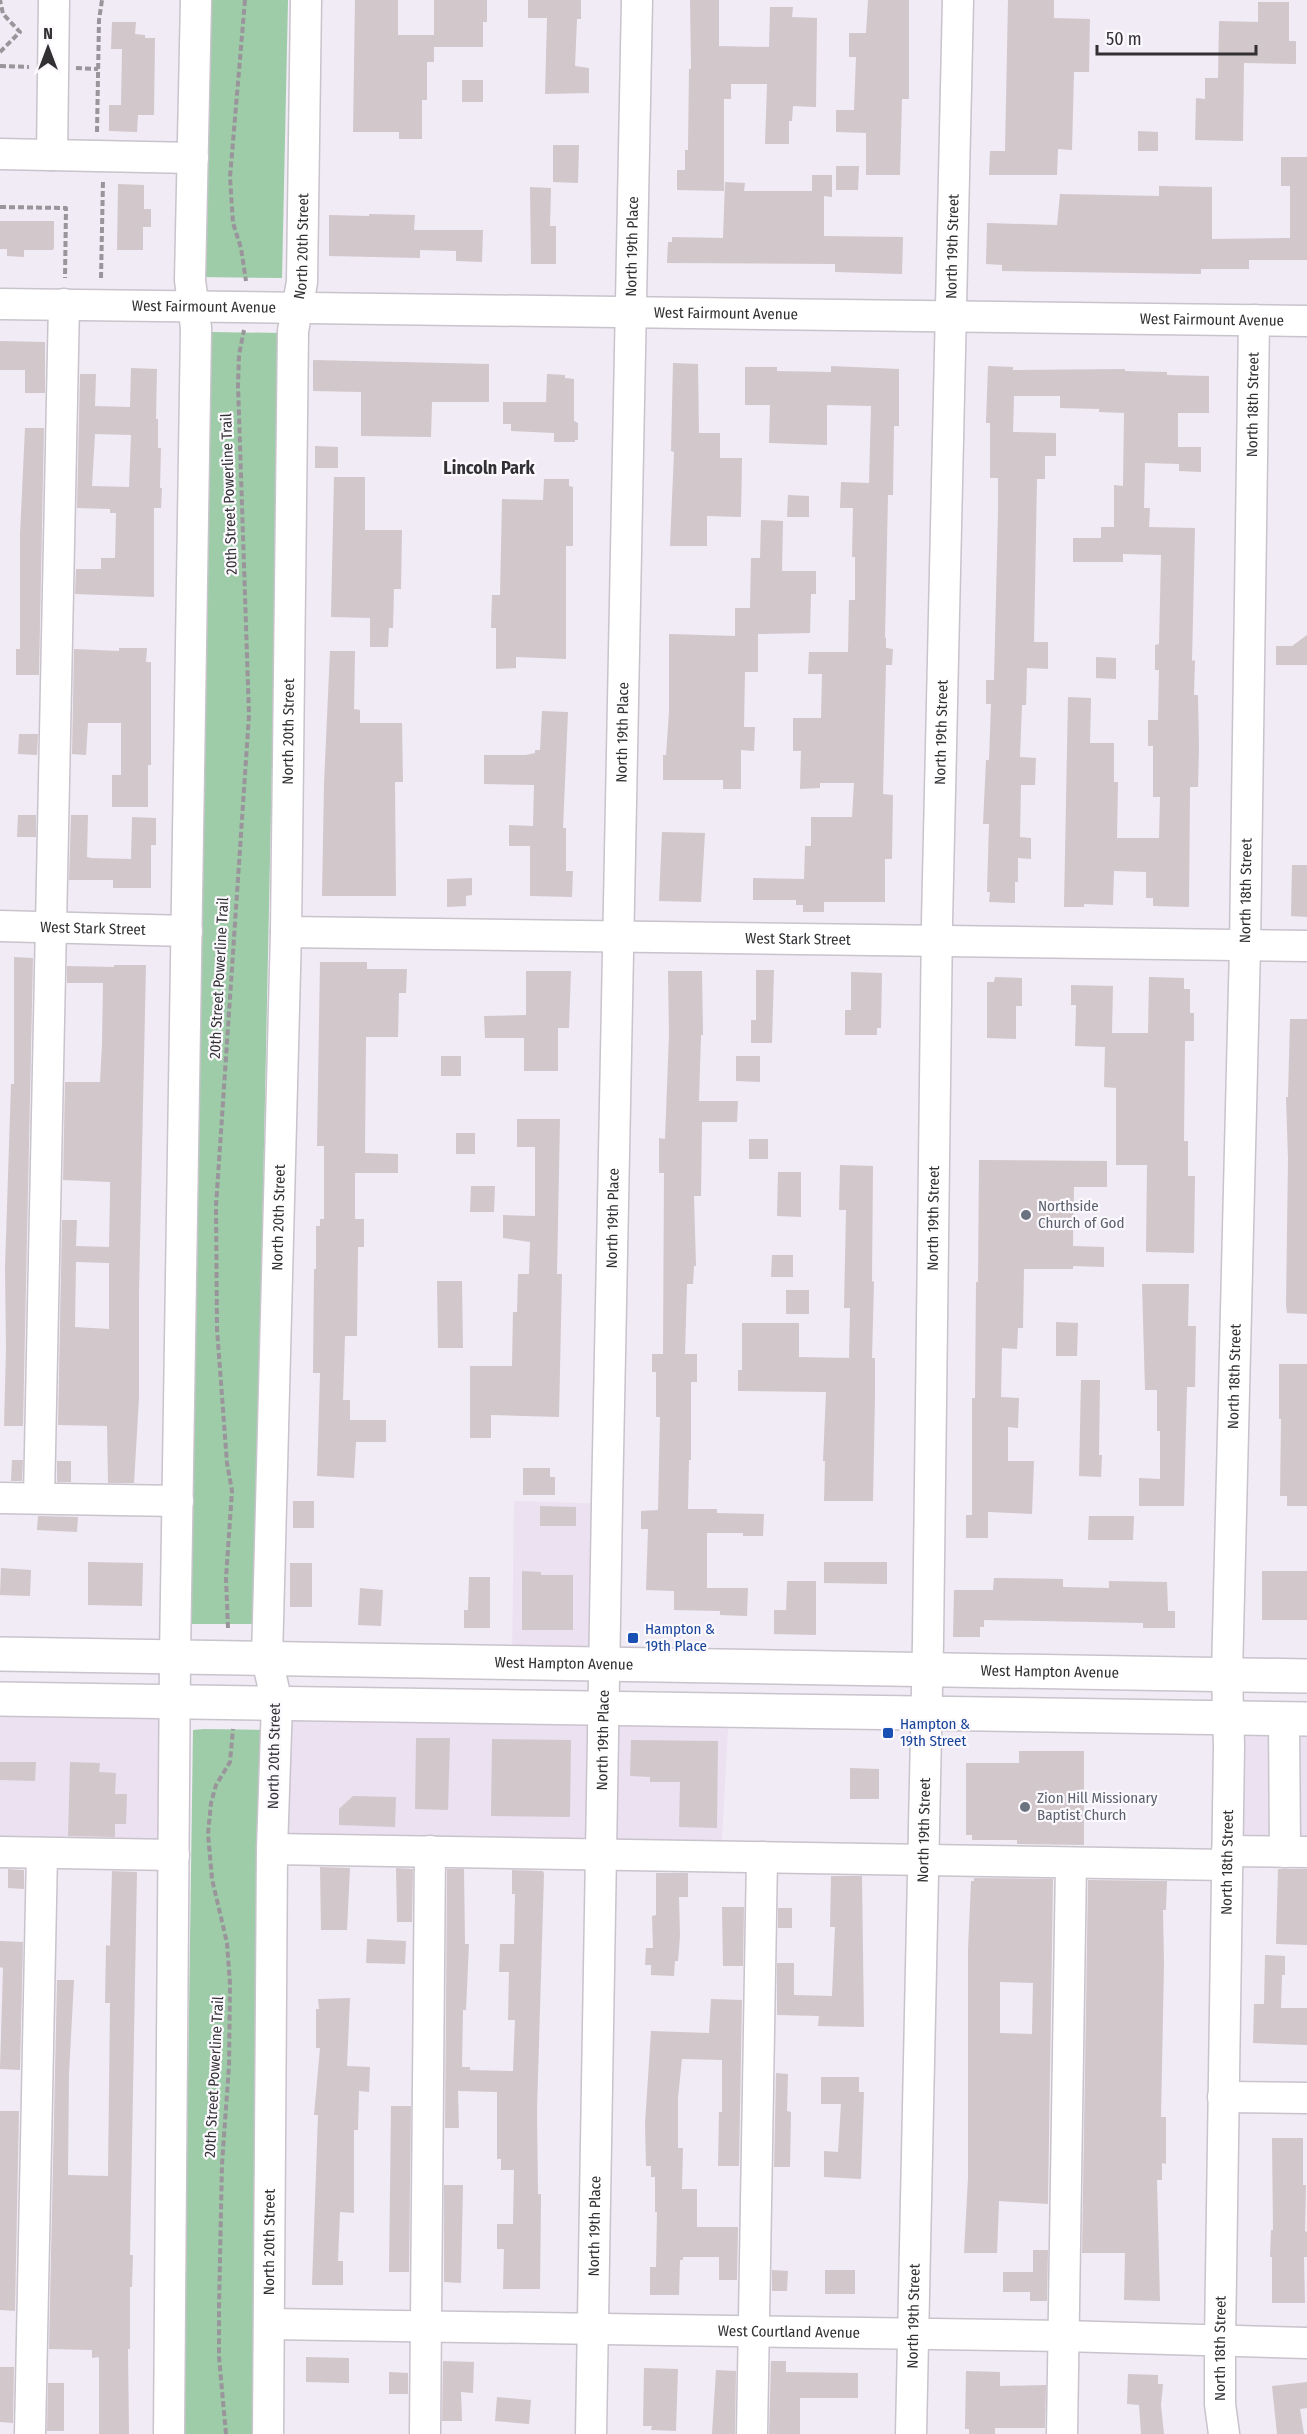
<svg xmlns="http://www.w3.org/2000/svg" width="1307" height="2434" font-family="'Fira Sans Condensed',sans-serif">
<rect width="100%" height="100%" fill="#f0ebf4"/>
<g fill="#ebe1f1">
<path d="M514,1501L607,1504L604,1664L512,1663Z"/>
<path d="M0,1699L175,1702L174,1855L0,1852Z"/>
<path d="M277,1703L729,1710L721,1856L272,1849Z"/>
<path d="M1229,1718L1307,1719V1852L1227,1851Z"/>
</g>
<g fill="#9ecba8">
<path d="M205,0H288L282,278L199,277Z"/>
<path d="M211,332L281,333L254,1624H184Z"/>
<path d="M204,1729L267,1730L255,2434H183L193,1730Z"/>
</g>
<g fill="#d2c7cb" fill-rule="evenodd">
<path d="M355,0H398V35H434V62H427V100H422V139H399V132H353Z"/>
<path d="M434,0H487V22H483V47H434Z"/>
<path d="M528,0H581V19H577L575,66L589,68V93L545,94L547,18H528Z"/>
<path d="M690,0H719V46L769,47L770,7H793L792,17L817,18L816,107L793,106L792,121H789V144H765L767,84H731V99H724V191L677,190V170H685V150H688L689,69H691Z"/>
<path d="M868,0H909V99H902L900,175H866V133L836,132V110H854L856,57H849V33H866Z"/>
<path d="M1008,0H1054V18L1090,19L1089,72H1074L1072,150L1058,149L1057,175H989L990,151H1005Z"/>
<path d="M1258,2H1289V41H1296V64L1244,63L1243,141L1195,140L1196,98L1205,99V78H1218L1219,21L1258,22Z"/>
<path d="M112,22H136L135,34L145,35V38H155L154,115H138L137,132L109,131V105H121L122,49H111Z"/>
<rect x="462" y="80" width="21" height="22"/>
<path d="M1138,131L1158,132V151H1138Z"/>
<path d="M553,145H579L578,183L553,182Z"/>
<path d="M1281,157H1307V260H1249V269H1201V274L1002,271V265L986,264L987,223L1057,225L1060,194L1159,196V186L1212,187V239L1290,238V186H1281Z"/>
<path d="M836,166H859L858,190H836Z"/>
<path d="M812,175H832V197L824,196V236L903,237L902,274L835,272V264L667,263L668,242H672V237L723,238L725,182L745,183L744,191H812Z"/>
<path d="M118,184L144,185V209H151V227H143V250H117Z"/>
<path d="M530,187L551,188L550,226H556V264H531Z"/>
<path d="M369,214L415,215L414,230H483L482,262L456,261V251L420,250V258L329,256V215L369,216Z"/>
<path d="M0,221H54V248L53,250H24V257L7,256V249H0Z"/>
<path d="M0,341L45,342V393H25V370H0Z"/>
<path d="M313,360L489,364V402H432L431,437L361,436V392L313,391Z"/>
<path d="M673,363L698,364L699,433H720V458H742L741,517L707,516V546H670L674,452L671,451Z"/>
<path d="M831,366L899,369V426H894L893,495H888L885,638H886V648L893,649L892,665H886L883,794L893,795L892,859H885V902H824V912H803V905H796V900H753V878L804,879L805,846H811V817H852L854,783H820V788L800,789L801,751H793V718H821L822,674H808L809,652H848L849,600H855V557H852L853,508H840L841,482L869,483L871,406L827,405V445L769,443L770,405H745V367H777V371L831,372Z"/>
<path d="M988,366L1013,367V370L1125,369V371L1167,372V375L1209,376V413H1178V447H1201V472L1179,471V464L1145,463L1144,508H1150L1149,527L1195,528L1192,661L1195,660L1194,695H1198L1199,747L1198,787H1190L1189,907L1153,906V898H1146V872L1114,871L1113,905L1084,904V907H1064L1068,697L1091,698L1090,743H1114V782H1118L1117,838H1159L1160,797H1153V746H1148V720H1158L1159,670H1155V645L1159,644L1161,555L1123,554V562H1073V538H1101V527H1114V485L1123,486L1124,413L1099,412V409L1060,408V396H1014L1013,432L1056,433V456H1045V479H1037L1034,642H1048V669L1027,668L1026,705H1022L1020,757L1036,758L1035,785H1021L1020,837L1031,838V859L1018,858V882H1015V903L989,902L990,892H987L989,824H983L986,760H989L991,704H986V680H994L998,512V478H990V423H986Z"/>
<path d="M131,368L157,369L156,419H158V448H161L160,488H162L161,508H154V597L75,594L76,569H101V558H115L116,513H110V509L77,508L80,374H96L95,406L130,407ZM95,434L131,435L129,487L92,486Z"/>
<path d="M547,374L565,375V378L574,379V421L578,423V440H575V442H554V433L511,431V424H503V402H546Z"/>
<path d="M25,428H44L39,675H16V649H20V535Z"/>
<path d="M315,446L338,447V468H315Z"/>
<path d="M334,477H365V530H402L401,589H394L393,628H389L388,647H370V618L331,617Z"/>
<path d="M544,479H569V486L573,487V546H566V659L516,657V668L496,669V628H491L492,595H500L502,499L543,500Z"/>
<path d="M788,495L809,496V517H787Z"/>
<path d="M761,520L783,521L782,571H816V594H811L810,633L758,634V672H745L744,727H755L754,751L741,750V789H723V780H663V755H666L669,712V634L735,636V608H750L751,558H760Z"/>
<path d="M1307,635V665H1276V646H1292Z"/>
<path d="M119,648H147L146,662H151V765H148V807H112V775H121V723H88L86,755L72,754L74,649L119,651Z"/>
<path d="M330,651H355L354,709L360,710V723H402L403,782H395L396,896H322L324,784Z"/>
<path d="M1096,657L1116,658V679L1096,678Z"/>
<path d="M542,711L568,712L563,828H566V871H573L572,897L530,896V846H509V825L533,826L534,785L484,784V755H526L535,753V750H540Z"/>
<path d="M19,734H38L37,755L18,754Z"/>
<path d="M18,815H36V837H17Z"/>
<path d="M71,815H88L87,857L91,858L131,859L132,817L156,818V845H151V888H113V880H69Z"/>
<path d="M662,832L705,833L701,902L659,901Z"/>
<path d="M1292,865H1307V917L1291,916Z"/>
<path d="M472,878V895L466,896V906L447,907V879Z"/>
<path d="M14,957L33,958L23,1426H4L6,1349L5,1268L11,1084H14Z"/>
<path d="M320,962H367V969H407L406,993H399L398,1037H366L365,1153L398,1154V1173H355V1219H364V1247H358L357,1336H345L343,1400H350V1420H386V1442H356L354,1478L317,1476L320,1373H313L314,1269H316V1226H320V1219H324V1146H317Z"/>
<path d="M114,965H146L139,1292V1398L134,1483H108L107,1426L58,1425L62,1220H77L76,1246L109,1247L110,1194V1182L63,1180L65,1082H100L102,1044L103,983H67V966L114,967ZM76,1262L109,1263V1329L75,1327Z"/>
<path d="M756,970H774L772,1043H751V1020H756Z"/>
<path d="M526,971H571L569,1028H558V1071H524V1038H485L484,1016L526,1015Z"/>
<path d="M668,971H702L703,1035H701L699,1101H738L737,1122H702L701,1196H694L696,1266H694L693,1284H687L685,1354H697V1382H691V1460H689L688,1509H717V1513L764,1514L763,1536H743V1533H707V1588H748L747,1616L720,1615V1611L674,1610V1591L646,1590L648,1529H641V1511L658,1510L660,1417H656V1372H652V1354H663L664,1173H659V1138L665,1139L669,1034Z"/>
<path d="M851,972L882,973L881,1028H877V1035H845V1010H851Z"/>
<path d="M995,977L1022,978V1006H1016V1039L987,1038V982H994Z"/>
<path d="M1149,977L1184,978V989H1190V1013H1194V1041H1185L1184,1141H1188V1176H1195L1194,1253L1146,1252L1147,1165H1116V1088L1104,1087L1105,1047L1075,1046L1076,1005H1071V985L1113,986L1112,1033H1148Z"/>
<path d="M1290,1019H1307V1314L1287,1313L1286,1305L1288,1159L1286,1097H1288Z"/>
<rect x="441" y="1056" width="20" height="20"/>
<path d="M736,1056H760V1082L736,1081Z"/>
<path d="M517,1119H560L557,1274H562L559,1417L491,1415V1438H470V1366H512L513,1312H517L518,1274H529L530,1242L503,1238V1215L535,1216V1147H517Z"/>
<rect x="456" y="1133" width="19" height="21"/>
<rect x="749" y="1139" width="19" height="20"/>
<path d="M979,1160L1107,1161V1187H1074L1073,1246L1104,1247V1267L1073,1266V1269H1024L1023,1328H1018L1017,1349L1002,1348L1001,1397L1019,1398L1018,1428L1008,1427V1461H1034L1032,1514L988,1512V1538H966V1515H972V1398H975L976,1282H978Z"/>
<path d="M840,1165L873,1166L872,1281L874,1282L872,1358H875V1396L873,1501H824L825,1461H823L826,1392L738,1391V1370H742V1323H799V1357L849,1358L850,1308H844L846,1210H839Z"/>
<path d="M778,1172H801V1217L777,1216Z"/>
<path d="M471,1186H495L494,1212H470Z"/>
<path d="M772,1255H793V1277H771Z"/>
<path d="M437,1281H462L463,1348H438Z"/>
<path d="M1142,1284H1189L1188,1326H1196L1195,1387H1187L1184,1506H1139V1478L1160,1479V1431H1157V1390H1145Z"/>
<rect x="786" y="1290" width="23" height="24"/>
<path d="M1056,1322L1078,1323L1077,1356H1056Z"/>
<path d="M1279,1364H1307V1506H1287V1496H1280L1281,1419H1279Z"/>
<path d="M1081,1380H1100L1099,1455H1102L1101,1477L1079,1476Z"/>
<path d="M12,1460H23L22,1481H11Z"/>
<rect x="57" y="1461" width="14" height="21"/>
<path d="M523,1468H550V1477H555V1495H523Z"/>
<rect x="293" y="1501" width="21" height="27"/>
<path d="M540,1506L576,1507V1526H540Z"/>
<path d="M38,1516L78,1517L77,1532L37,1530Z"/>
<path d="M1089,1516H1134L1133,1540H1088Z"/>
<path d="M88,1562L143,1563L142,1606L88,1605Z"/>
<path d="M824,1562H887V1584L824,1583Z"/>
<rect x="290" y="1563" width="22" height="44"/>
<path d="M1,1568L31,1570L30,1596L0,1595Z"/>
<path d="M522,1571L541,1572V1575H573V1630H522Z"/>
<rect x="1262" y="1571" width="45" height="49"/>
<path d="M469,1577H490V1628H464V1610H468Z"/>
<path d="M994,1578L1063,1579V1587L1109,1588V1581L1167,1582L1168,1611H1175V1628H1143V1623L984,1620V1627H980V1637H953L954,1590H993Z"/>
<path d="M787,1581H816V1635L774,1634V1610H786Z"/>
<path d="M360,1588L383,1590L381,1626L358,1625Z"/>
<path d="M416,1738H450L448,1810L415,1809Z"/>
<path d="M492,1739L571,1740L570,1817L491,1816Z"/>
<path d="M631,1740L718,1741L717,1828L679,1827L680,1782H650V1777L630,1776Z"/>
<path d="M1019,1751H1084V1845L1017,1844V1840H972V1835H966V1763H1019Z"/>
<path d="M0,1762H36L35,1781L0,1780Z"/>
<path d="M70,1762L100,1763L99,1772L116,1773L115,1794H127L126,1824H115V1837L68,1836Z"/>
<path d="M850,1768L879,1769V1799H850Z"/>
<path d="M353,1796L396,1797L395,1827L339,1825V1809Z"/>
<path d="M320,1867L350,1868L347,1930H321Z"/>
<path d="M396,1868L413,1869L412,1922H397Z"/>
<path d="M8,1869L24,1870V1889L8,1888Z"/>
<path d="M447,1869H464L465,1944H469L466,2010H463L462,2067H470V2070L513,2071L515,2020H508L509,1972H499L500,1944H514L515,1894H512V1870L543,1871L544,1874L537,2110L538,2194H541V2196L540,2289H503L504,2249H497V2224H513L514,2170H501V2159H497V2092L458,2091L459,2128H445Z"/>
<path d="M1278,1869H1307V1945L1276,1944Z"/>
<path d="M112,1871L137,1872L130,2255H133L132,2287H130V2349H128L129,2434H99V2357L92,2358V2350L49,2349L57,1980H74L69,2074L68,2175L108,2176L110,2003H105L106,1945L110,1946Z"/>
<path d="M656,1873H688V1897H679L680,1936L678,1961H675L674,1976L651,1975V1965H645L646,1948H653L652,1916L656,1915Z"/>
<path d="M831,1876H862L864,2027L818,2026L819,2016L777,2015V1963H794V1995L832,1996L835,1927H830Z"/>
<path d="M974,1878L1053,1879L1048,2204L999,2201L997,2253H964L968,2178V1950L971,1881H974ZM1000,1982L1033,1983L1032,2034L1000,2033Z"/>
<path d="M1088,1880L1167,1881L1166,1910H1163L1164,1964L1161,2117H1166V2164L1162,2163V2180H1157L1160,2301L1124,2300L1125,2253H1082Z"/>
<path d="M722,1907H744L743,1966H723Z"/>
<rect x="778" y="1908" width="14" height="20"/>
<path d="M367,1939L406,1941L405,1964L366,1963Z"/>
<path d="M0,1941L23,1942L20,2070L0,2069L3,1968L0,1967Z"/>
<path d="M1265,1955L1285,1956V1975H1282L1281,2008H1307V2045L1253,2043L1254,2004H1264Z"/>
<path d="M350,1998L347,2066L370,2067L369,2092L359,2091L358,2130H354V2213L340,2212L338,2261H343V2285H312L318,2115H314L320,2048H316V2009H319L318,1999Z"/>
<path d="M711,1999L742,2000L739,2166H718L719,2112H722V2060L682,2059L678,2098V2148H683L682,2189H697V2227H738L737,2280H719V2257H683V2260H680L679,2295H650V2267H656L657,2212H655V2177H651V2166H646L645,2124L651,2031L709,2033Z"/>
<path d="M776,2073L788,2074L787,2111L791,2112L790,2167H774Z"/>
<path d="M821,2077H859V2092H864L861,2179L824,2177V2151L838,2152L841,2104H821Z"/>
<path d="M391,2106H411L409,2272H389Z"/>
<path d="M0,2111H19L15,2311L0,2310Z"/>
<path d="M1272,2138H1303V2185H1306L1305,2231L1307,2232V2257H1304L1305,2303H1272V2257H1270L1271,2230H1273Z"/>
<path d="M444,2185H463L461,2283L444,2282Z"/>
<path d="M1033,2250H1048L1047,2301H1030V2292H1003V2272H1033Z"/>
<path d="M772,2270L788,2271L787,2291H772Z"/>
<rect x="825" y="2270" width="30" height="24"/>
<path d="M306,2357L349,2358V2383L306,2382Z"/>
<path d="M443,2361L474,2362L473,2393L461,2392L462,2421H442Z"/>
<path d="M771,2361H786V2372L858,2373V2398H800V2434H769Z"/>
<path d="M0,2367H14L13,2423L0,2422Z"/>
<path d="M644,2368L678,2369L676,2431L651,2430L652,2426H643Z"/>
<path d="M716,2370L736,2371L735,2434H712Z"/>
<path d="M966,2371L1000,2372V2386L1046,2385L1045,2428H995V2434H969V2429H965Z"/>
<path d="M389,2372L408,2373V2394H389Z"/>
<path d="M1128,2374L1158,2375V2384H1163L1161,2405L1164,2434H1141L1139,2405L1127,2404Z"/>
<path d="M1307,2382V2408L1300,2409L1304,2434H1277L1272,2386Z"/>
<path d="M48,2383H64V2431H47Z"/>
<path d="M497,2397L531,2400L529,2424L495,2421Z"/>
</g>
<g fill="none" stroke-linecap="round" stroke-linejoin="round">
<g stroke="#c9c3cc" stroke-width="33">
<g id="minor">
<path d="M0,154L193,158"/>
<path d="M52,155L54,0"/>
<path id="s1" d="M0,304L1307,321"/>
<path id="s2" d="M0,926L187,931"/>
<path id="s3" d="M286,932L1307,946"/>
<path d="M0,1498L178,1501"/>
<path d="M39,1498L64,304"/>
<path d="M1284,1718L1285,1852"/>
<path d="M272,1849L1227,1865"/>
<path d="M1227,1851L1307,1852"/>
<path d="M0,1852L174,1855"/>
<path d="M1223,2097L1307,2098"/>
<path id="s4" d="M270,2324L1063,2336L1307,2343"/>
<path d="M30,2434L42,1853"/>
<path d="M169,2434L175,1657L196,328L190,280L196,0"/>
<path id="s5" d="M268,2434L272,1849L277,1703L267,1659L286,932L293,331L302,282L306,0"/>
<path d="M425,2434L430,1851"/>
<path id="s6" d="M591,2434L607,1504L637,0"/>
<path d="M752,2434L762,1857"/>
<path id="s7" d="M911,2434L928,1641L937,922L958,0"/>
<path d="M1062,2434L1071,1863"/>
<path id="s8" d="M1224,2434L1220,2404V2341L1229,1746L1227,1675L1245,946L1254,320"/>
</g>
</g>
<g stroke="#c9c3cc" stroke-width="36">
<g id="major">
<path id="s9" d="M0,1654L1307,1676"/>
<path d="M0,1699L1307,1719"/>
</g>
</g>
<g stroke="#99959b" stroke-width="4" stroke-dasharray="6 3" stroke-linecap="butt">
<path d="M245,0L230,177L233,223L241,248L246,281"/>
<path d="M0,52L20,32L3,14L0,0"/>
<path d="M0,66L29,67"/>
<path d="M76,68L98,69"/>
<path d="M97,132L99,20L102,0"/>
<path d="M0,207L66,208L65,278"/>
<path d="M101,278L103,180"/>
<path d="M228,1628L226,1578L232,1491L227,1463L217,1329L216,1206L249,715L238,385L239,355L244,330"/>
<path d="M226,2434L219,2357V2306L222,2164L229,2066L230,1984L227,1943L212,1879L208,1834L211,1803L216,1785L230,1762L233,1729"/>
</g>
<use href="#minor" stroke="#fff" stroke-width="30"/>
<use href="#major" stroke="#fff" stroke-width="33"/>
</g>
<g fill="#6b7280" stroke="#fcf9fe" stroke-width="2">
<circle cx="1026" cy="1215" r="6"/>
<circle cx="1025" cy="1807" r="6"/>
</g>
<g fill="#1a4fb4" stroke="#fcf9fe" stroke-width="2">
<rect x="627" y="1632" width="12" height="12" rx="3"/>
<rect x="882" y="1727" width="12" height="12" rx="3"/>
</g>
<g text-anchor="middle" stroke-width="4.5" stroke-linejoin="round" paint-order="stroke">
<g font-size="15" fill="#323033" stroke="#fcf9fe">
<text dy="5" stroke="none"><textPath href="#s6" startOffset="2188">North 19th Place</textPath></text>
<text dy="5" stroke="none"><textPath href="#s7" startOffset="2188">North 19th Street</textPath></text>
<text dy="5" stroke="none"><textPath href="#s5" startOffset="2190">North 20th Street</textPath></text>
<text dy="5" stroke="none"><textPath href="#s1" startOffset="204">West Fairmount Avenue</textPath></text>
<text dy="5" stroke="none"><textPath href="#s1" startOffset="726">West Fairmount Avenue</textPath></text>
<text dy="5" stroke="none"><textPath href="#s1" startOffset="1212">West Fairmount Avenue</textPath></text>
<text dy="5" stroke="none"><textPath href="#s8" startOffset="2030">North 18th Street</textPath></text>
<text transform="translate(229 494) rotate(-92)" y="5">20th Street Powerline Trail</text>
<text dy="5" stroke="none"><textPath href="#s5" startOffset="1704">North 20th Street</textPath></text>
<text dy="5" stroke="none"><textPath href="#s6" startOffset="1702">North 19th Place</textPath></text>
<text dy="5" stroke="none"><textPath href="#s7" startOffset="1702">North 19th Street</textPath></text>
<text dy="5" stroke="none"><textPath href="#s8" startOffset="1544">North 18th Street</textPath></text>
<text dy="5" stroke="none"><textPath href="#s2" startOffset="93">West Stark Street</textPath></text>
<text dy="5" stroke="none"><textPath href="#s3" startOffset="512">West Stark Street</textPath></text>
<text transform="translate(219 978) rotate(-87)" y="5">20th Street Powerline Trail</text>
<text dy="5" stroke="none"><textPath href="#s5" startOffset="1218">North 20th Street</textPath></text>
<text dy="5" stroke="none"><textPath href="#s6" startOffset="1216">North 19th Place</textPath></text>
<text dy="5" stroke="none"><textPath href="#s7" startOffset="1216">North 19th Street</textPath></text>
<text dy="5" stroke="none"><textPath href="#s8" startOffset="1058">North 18th Street</textPath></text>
<text dy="5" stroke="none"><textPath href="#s9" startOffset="564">West Hampton Avenue</textPath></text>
<text dy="5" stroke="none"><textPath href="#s9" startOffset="1050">West Hampton Avenue</textPath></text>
<text dy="5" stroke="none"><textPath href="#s6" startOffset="694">North 19th Place</textPath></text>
<text transform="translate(274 1756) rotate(-89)" y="5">North 20th Street</text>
<text dy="5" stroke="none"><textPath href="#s7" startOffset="604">North 19th Street</textPath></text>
<text dy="5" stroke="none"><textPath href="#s8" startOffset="572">North 18th Street</textPath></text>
<text transform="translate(214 2077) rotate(-87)" y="5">20th Street Powerline Trail</text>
<text dy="5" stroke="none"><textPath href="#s6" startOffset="208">North 19th Place</textPath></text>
<text dy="5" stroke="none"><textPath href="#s5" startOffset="192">North 20th Street</textPath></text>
<text dy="5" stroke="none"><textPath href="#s7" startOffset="118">North 19th Street</textPath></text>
<text dy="5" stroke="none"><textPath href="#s4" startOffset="519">West Courtland Avenue</textPath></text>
<text dy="5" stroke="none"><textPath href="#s8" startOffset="86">North 18th Street</textPath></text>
</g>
<g font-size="15" fill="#5b616d" stroke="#fcf9fe" text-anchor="start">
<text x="1038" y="1211">Northside<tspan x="1038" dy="17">Church of God</tspan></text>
<text x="1037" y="1803">Zion Hill Missionary<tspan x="1037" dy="17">Baptist Church</tspan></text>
</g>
<g font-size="15" fill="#164399" stroke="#fcf9fe" text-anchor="start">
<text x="645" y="1634">Hampton &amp;<tspan x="645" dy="17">19th Place</tspan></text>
<text x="900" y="1729">Hampton &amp;<tspan x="900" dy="17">19th Street</tspan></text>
</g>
<g font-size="18" font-weight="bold" fill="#323033" stroke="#fcf9fe">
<text x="489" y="474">Lincoln Park</text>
</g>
</g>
<g transform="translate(48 48)" stroke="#fcf9fe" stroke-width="4.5" paint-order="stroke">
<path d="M0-4.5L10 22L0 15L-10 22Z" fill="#323033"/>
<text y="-9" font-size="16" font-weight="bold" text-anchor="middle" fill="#323033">N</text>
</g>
<path d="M1097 45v9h159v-9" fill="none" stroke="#323033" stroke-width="3"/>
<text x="1106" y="45" font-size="18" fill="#323033" stroke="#fcf9fe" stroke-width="4.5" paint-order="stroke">50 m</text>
</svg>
